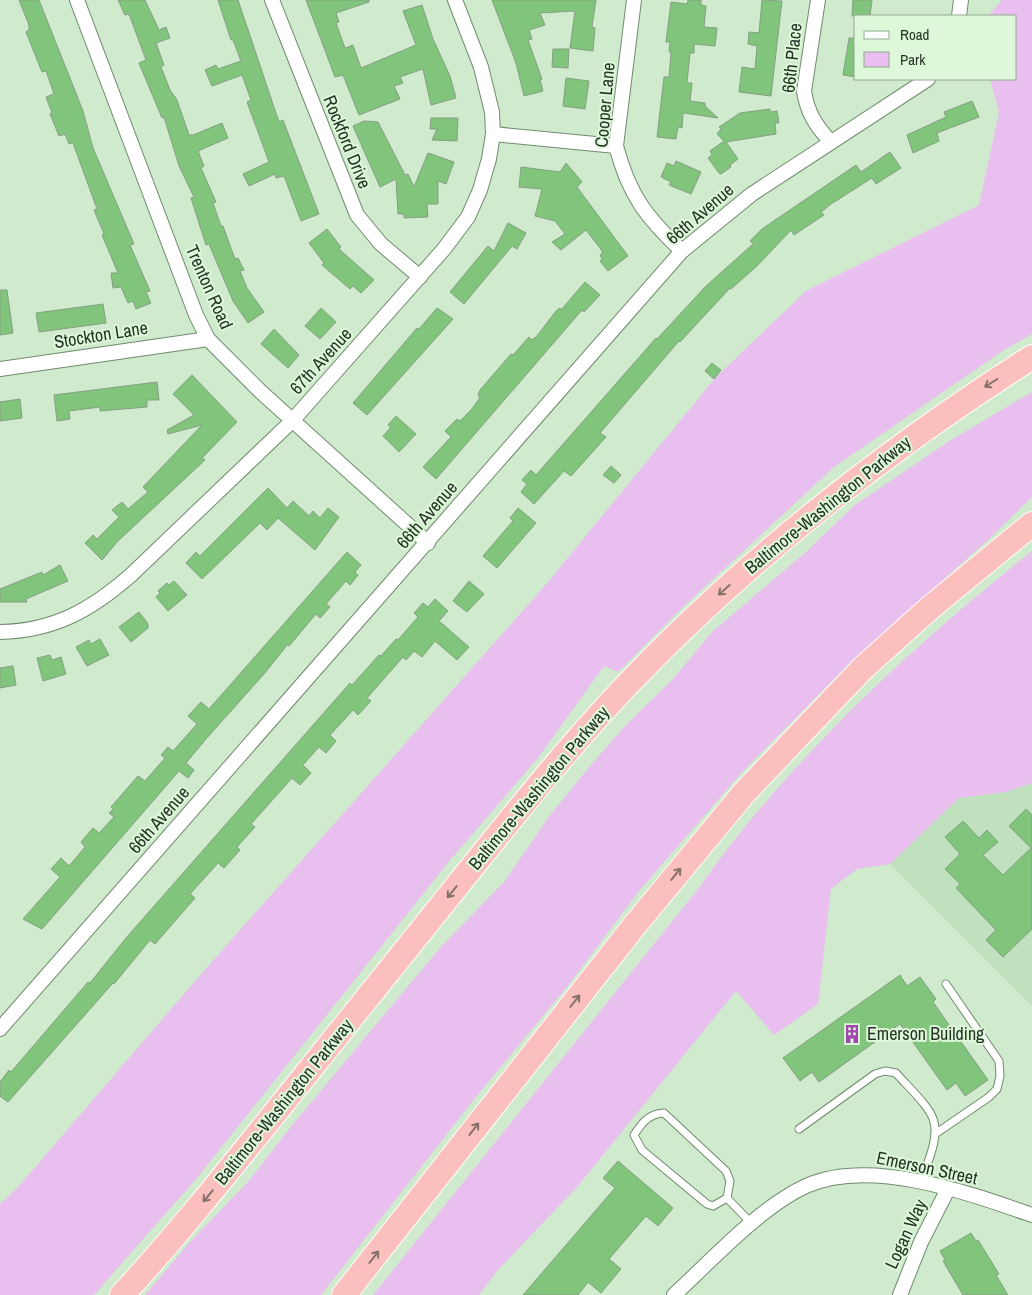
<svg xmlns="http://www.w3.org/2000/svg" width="1032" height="1295" font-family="'Archivo Narrow',sans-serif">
<rect width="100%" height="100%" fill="#cfeacc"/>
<path fill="#c0e1bd" d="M1032,783V1006L890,864L959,798L1006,792Z"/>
<g fill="#e9bfef">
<path d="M1002,0H1032V334L1004,350L834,467L682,608L618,672L604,666L538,758L451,859L196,1179L94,1295H0V1204L19,1186L202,973L543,588L716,377L806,291L979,205L999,112L990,79H1016V16H988Z"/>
<path d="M1032,392V497L988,540L849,664L743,771L639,891L567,987L479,1093L321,1295H145L189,1243L247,1183L294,1123L440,948L504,882L551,814L590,766L626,725L673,679L712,632L806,552L855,505L951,440Z"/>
<path d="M1032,551V783L1006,792L959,798L890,864L857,869L831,889L818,1004L774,1035L736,991L577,1187L497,1271L479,1295H373L698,889C789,760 909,649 1032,551Z"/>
</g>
<g fill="#81c47b" stroke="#859f83">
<path d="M19,0H39L83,111L93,148L134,244L130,245L150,291L146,292L151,303L136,309L133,301L128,303L121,287L113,288L111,273H118L102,235L104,234L94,210L97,209L73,143L69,144L65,134L59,136L50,114L52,113L46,97L54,94L46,71L42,72L26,32L29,30V25Z"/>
<path d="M118,0H145L159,30L166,27L170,38L156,43L164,65L161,67L170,90L177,100L189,135H193L222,123L228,138L198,151L204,166L201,168L216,202L213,203L221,226H223L235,259L238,258L244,270L240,271L247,288L264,312L248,323L233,301L209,244L206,245L191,198L194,197L179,166L164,117L162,118L139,63L146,60L129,14L125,15Z"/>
<path d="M218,0H238L279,122L283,120L319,214L301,221L284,176L276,178L275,174L249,186L243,174L269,162L247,102L251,100L242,75L212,86L205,70L216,65L218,69L241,61L233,40H231Z"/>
<path d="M306,0H369V2L336,13L339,22L336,23L345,48L353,45L361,68L416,45L403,11L422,5L433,39L450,76L456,98L431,105L423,69L400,77L403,83L394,86L400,99L359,115L343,75L335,77Z"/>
<path d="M492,0H596L592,27L595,28L593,51L570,48L575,11L540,13L545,25L529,30L532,39L528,40L542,79L540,80L543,91L524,96L516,63Z"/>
<path d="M688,0H701V5L706,6L704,27L717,28L715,46L694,44V53H690L687,83H692L690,101L705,103V106L718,118L683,113L682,128L678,127L676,139L657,137L664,77H669L671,52H669L670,42H666L671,2L687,4Z"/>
<path d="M762,0L782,1L771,96L739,92L742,67L755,69L757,46L748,44L749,32L759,33Z"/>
<path d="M853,0H872L870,16H852Z"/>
<path d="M849,38H856V77L843,75Z"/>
<path d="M553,49H569L568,68L552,67Z"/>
<path d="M566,78L589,81L585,109L563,106Z"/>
<path d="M972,101L979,117L937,133L939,141L913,153L907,135L946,117L944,112Z"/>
<path d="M770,109V112L777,111L779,123H775L776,134L726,142L738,159L730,165L731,167L721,174L719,173L708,158L712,155L710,151L724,141L717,134L721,129L719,127L740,113Z"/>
<path d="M431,118H458L457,141L432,140L437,129H430Z"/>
<path d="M364,121L378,122L405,175L408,174L414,187L428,153L454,162L446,184L438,181V204H427L428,217L404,218V214H398L396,179L380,187L353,126Z"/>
<path d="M890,152L901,168L876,184L872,178L831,204L821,212L824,215L794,235L791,230L757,266L731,289L730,288L680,342L679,341L600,433L606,437L571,476L564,471L534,504L521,492L527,484L522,480L531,470L536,475L656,338L657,339L706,286L753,244L750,241L762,229L856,165L861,172Z"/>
<path d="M676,161L701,172L691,194L669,185L671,182L661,177L667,163L674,166Z"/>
<path d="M566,163L582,182L577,187L628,256L608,271L600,261L602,259L600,255L603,253L600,248L586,230L561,250L552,242L565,234L555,221L535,216L542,189L519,187L521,167L560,172Z"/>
<path d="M508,223L526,233L517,249L512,246L464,304L450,292L488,246L494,251Z"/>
<path d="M327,229L341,247L339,249L374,280L361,293L353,286L350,289L322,265L324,263L309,243Z"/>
<path d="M585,282L600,295L584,312L582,310L436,479L423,467L451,437L445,431L457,419L460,421L471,410L480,398L478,395L480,390L511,354L513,355L529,337L532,340L537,336L556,311L560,308L561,310Z"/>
<path d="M0,290H7L13,333L0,335Z"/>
<path d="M103,304L106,323L39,332L36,313Z"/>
<path d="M321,308L336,322L320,339L305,326Z"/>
<path d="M437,308L453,319L367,415L353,403L417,328L419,329Z"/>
<path d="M274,329L299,355L288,368L261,344Z"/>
<path d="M712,363L721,370L714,379L705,371Z"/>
<path d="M192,375L237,422L202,458L205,460L118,541L102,560L85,543L93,535L97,539L119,517L112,510L122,502L128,509L148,492L143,487L202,425L168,434L167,430L194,415L173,394Z"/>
<path d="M157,382L159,400H147V407L100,411V407L69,411L70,419L57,421L54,395Z"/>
<path d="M20,399L22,418L0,421V402Z"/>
<path d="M396,416L416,434L399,452L383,436L391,427L388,425Z"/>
<path d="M611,466L621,475L614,483L603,475Z"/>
<path d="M268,488L287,508L293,501L309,516L313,511L320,518L328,508L339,517L315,550L278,518L267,530L260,523L202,579L186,563L196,552L200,556Z"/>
<path d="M518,508L536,523L497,568L483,556L513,521L510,518Z"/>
<path d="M347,552L361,565L355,572L358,575L350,585L346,581L326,604L330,607L320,618L316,614L289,646L288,644L264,674L206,739L186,763L194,770L188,778L179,771L42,929L23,919L60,877L51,869L61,858L69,866L85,847L81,842L93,828L99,833L114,817L109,813L113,809L111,807L138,776L145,781L165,758L161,755L168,747L173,751L197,724L188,716L201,702L209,709Z"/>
<path d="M60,565L68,581L26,599L27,602H0V589L42,572L43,575Z"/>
<path d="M174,581L187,595L168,611L156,597L160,593L158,591L167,583L169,585Z"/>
<path d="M469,581L484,594L467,612L453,601Z"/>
<path d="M435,599L448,611L439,621L469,647L457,660L435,641L422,657L414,651L406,660L403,657L367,698L371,701L358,715L353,710L330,735L336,741L326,753L319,747L303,765L311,773L300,785L292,778L251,824L255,827L237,847L240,850L224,868L218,863L190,894L195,898L155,944L150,940L114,984L113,983L8,1102L0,1096V1082L9,1070L11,1072L88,982L90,983L126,938L350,683L352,685L379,655L381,656L396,639L398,640L418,617L414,613L423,603L428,607Z"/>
<path d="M139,612L148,624V628L131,642L119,627Z"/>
<path d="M100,639L109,655L87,666L76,647L89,640L91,644Z"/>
<path d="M50,655L52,660L61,657L66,674L43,681L37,658Z"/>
<path d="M13,666L16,685L0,688V668Z"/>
<path d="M1026,809L1032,815V929L1003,957L986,940L996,930L956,888L960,884L945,869L960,854L945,837L963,821L979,838L987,830L998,842L983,855L1003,875L1031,848L1009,826Z"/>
<path d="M900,975L907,986L920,977L936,999L933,1002L988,1080L965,1096L956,1083L947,1090L900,1024L819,1082L812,1072L800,1081L783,1058Z"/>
<path d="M618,1161L673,1208L658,1226L646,1216L609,1259L621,1269L601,1293L588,1282L578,1295H523L615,1188L603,1178Z"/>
<path d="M971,1233L976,1241L978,1240L999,1274L996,1275L1008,1295H963L943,1261L945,1260L940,1251Z"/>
</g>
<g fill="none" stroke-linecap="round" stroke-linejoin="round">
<g stroke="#728b6f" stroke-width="9">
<g id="lane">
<path d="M799,1129L875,1074L885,1071L896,1073C906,1085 931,1107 934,1122C939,1140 926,1165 921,1183"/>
<path d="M935,1134L989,1097L997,1089L1000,1076L999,1061L946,984"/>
<path d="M727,1198L713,1206L707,1204L642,1150L634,1135C642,1123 648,1114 664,1113L726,1171L730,1181L727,1198L752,1224"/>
</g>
</g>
<g stroke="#728b6f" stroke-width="16">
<g id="street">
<path d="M77,0L196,315L208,339L261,392L428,543"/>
<path d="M272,0L357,215L381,244L420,277"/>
<path d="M634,0L616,146C629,195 646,217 682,251"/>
<path d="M818,0L804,91C807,112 816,126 830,141"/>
<path d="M959,16L961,0"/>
<path d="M493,134L616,146"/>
<path d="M0,369L208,339"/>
<path d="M0,632C54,631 91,610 131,575L292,421L444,249L468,217L480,190L489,159L493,134L492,112L481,67L455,0"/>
<path d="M0,1029L682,251L752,194L928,79"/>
<path d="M674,1295C711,1261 760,1207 806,1186C870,1157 969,1193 1032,1215"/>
<path d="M900,1295L921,1242L948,1189"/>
</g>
</g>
<g stroke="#fff" stroke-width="26">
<g id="highway">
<path d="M122,1295C180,1232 233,1165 287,1098C345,1025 403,953 461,881C515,814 568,747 627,685C748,558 885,451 1032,357"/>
<path d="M344,1295L635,925L744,793L863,668L931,607L1032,524"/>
</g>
</g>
<use href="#lane" stroke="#fff" stroke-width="7"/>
<use href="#street" stroke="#fff" stroke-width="14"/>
<use href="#highway" stroke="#fbc0bd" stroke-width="24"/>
</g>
<defs><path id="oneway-shaft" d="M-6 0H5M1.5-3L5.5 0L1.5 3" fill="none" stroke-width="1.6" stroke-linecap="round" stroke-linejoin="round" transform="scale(1.25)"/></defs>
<g stroke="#86726a">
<use href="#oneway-shaft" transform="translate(991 383) rotate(148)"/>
<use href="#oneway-shaft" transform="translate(724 590) rotate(138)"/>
<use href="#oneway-shaft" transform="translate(676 874) rotate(-51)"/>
<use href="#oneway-shaft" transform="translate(452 892) rotate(129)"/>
<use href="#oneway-shaft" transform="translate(575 1001) rotate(-52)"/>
<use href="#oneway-shaft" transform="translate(474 1129) rotate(-52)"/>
<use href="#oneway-shaft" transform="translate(208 1196) rotate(130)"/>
<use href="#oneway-shaft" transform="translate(374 1257) rotate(-52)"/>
</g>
<defs>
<g id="building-bare" transform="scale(1.5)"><path d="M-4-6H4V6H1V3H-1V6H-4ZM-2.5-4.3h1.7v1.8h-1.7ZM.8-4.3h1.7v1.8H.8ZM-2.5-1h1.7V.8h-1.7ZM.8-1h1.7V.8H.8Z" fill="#a246b0" stroke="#dcf8d9" stroke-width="2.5" paint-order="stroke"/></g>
</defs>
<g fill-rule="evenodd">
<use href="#building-bare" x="852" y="1034"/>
</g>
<g text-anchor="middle" stroke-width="4" stroke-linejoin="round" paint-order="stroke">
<g font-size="18" fill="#273226" stroke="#dcf8d9">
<text transform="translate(792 58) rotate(-84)" y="6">66th Place</text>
<text transform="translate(605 105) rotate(-85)" y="6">Cooper Lane</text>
<text transform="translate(347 142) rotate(68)" y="6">Rockford Drive</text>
<text transform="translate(700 214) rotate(-41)" y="6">66th Avenue</text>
<text transform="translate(209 287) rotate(66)" y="6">Trenton Road</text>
<text transform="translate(101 335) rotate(-9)" y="6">Stockton Lane</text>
<text transform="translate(321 361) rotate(-48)" y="6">67th Avenue</text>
<text transform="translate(828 505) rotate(-39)" y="6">Baltimore-Washington Parkway</text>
<text transform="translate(427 515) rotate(-49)" y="6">66th Avenue</text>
<text transform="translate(539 788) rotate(-50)" y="6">Baltimore-Washington Parkway</text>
<text transform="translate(159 820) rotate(-49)" y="6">66th Avenue</text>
<text transform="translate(284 1102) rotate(-51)" y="6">Baltimore-Washington Parkway</text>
<text transform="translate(927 1168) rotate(12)" y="6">Emerson Street</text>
<text transform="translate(906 1234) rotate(-65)" y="6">Logan Way</text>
</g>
<g font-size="18" fill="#273226" stroke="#dcf8d9" text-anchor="start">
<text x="867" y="1040">Emerson Building</text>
</g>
</g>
<rect x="854" y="15" width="162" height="65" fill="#dcf8d9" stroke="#94a991"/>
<rect x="864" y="31" width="25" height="8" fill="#ffffff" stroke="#94a991"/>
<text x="900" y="40" font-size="15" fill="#273226">Road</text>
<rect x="864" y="52" width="25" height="15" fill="#e9bfef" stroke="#94a991"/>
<text x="900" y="65" font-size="15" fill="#273226">Park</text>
</svg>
